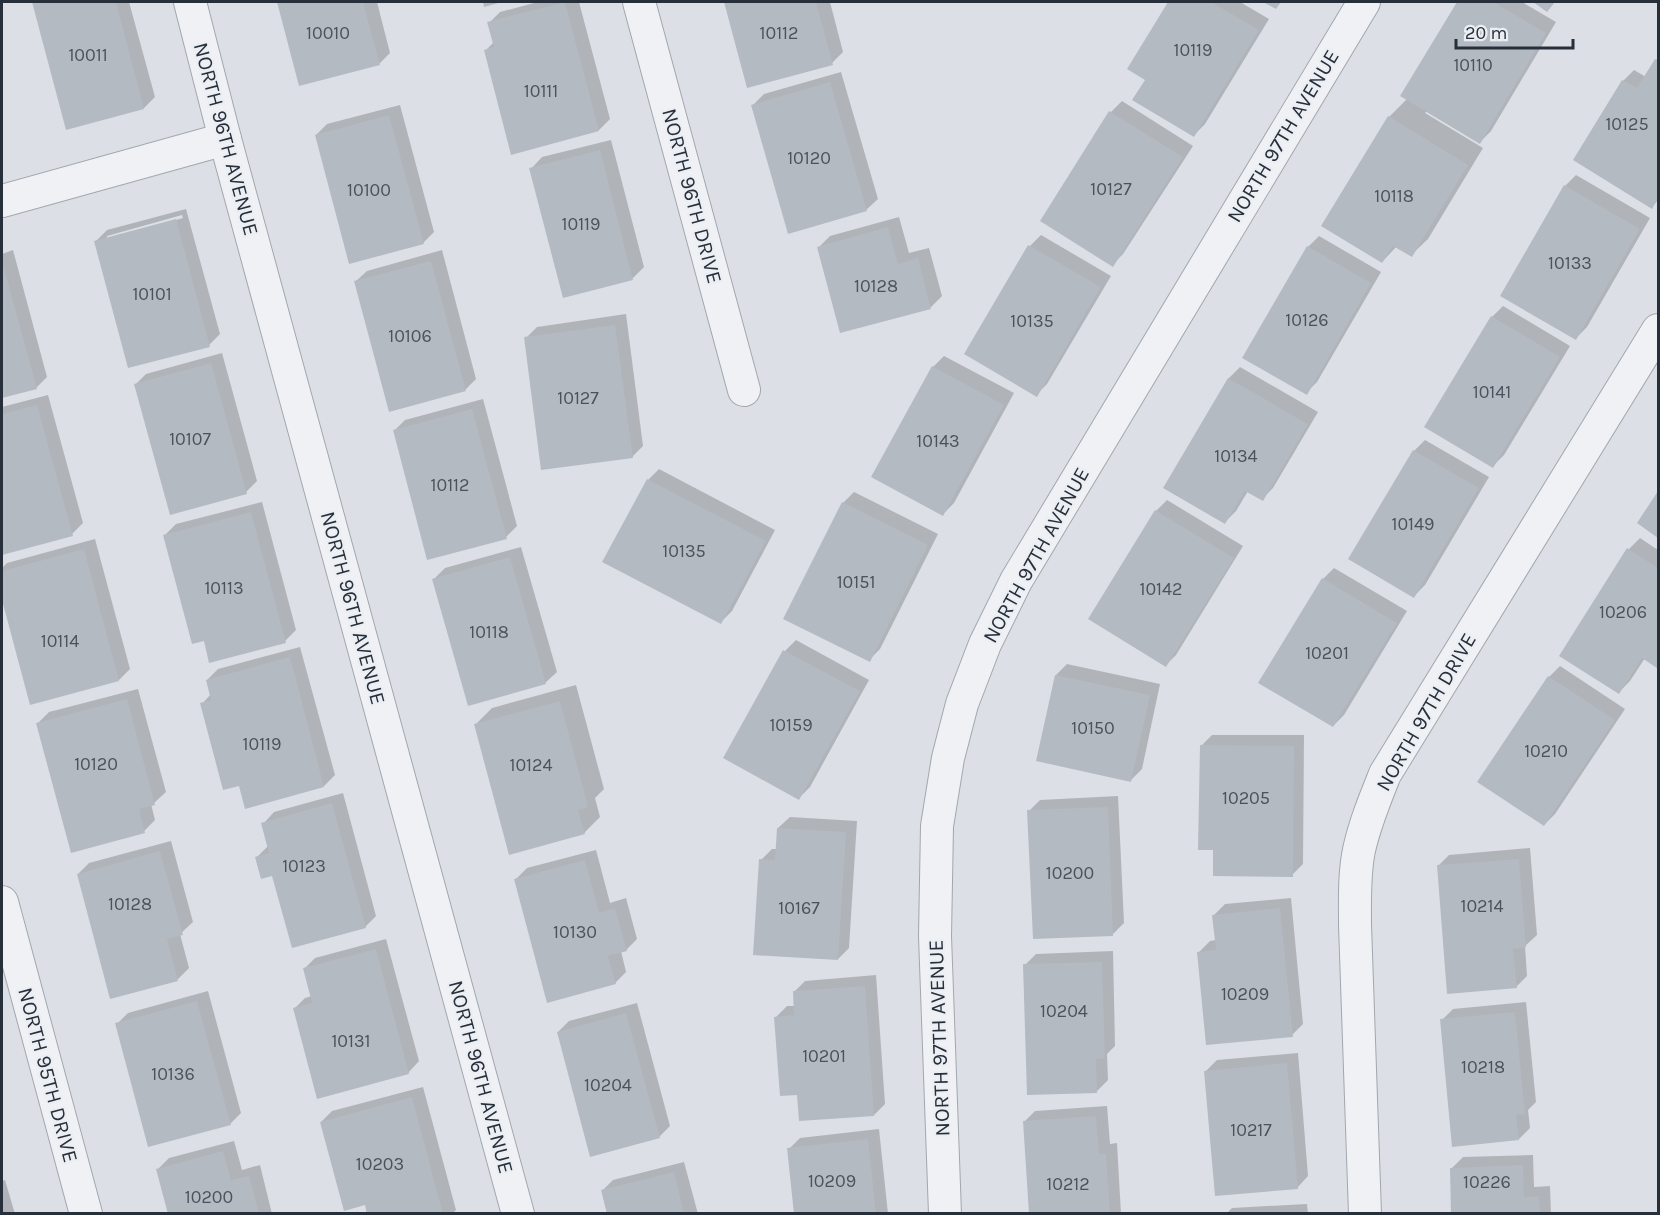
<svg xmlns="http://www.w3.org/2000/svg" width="1660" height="1215" font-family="Karla,sans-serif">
<rect width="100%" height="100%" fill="#dce0e6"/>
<g fill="#0003" fill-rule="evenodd">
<path d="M33,2H129L155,97L144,108L67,128Z"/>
<path d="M279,2H377L390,53L379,64L300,84Z"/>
<path d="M538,2H579L610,119L599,130L485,51L494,42L489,23L500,12Z"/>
<path d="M726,2H830L843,52L832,63L749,86Z"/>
<path d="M1169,2H1240L1269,19L1205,124L1194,135L1147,79L1129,69Z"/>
<path d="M1458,2H1522L1556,22L1491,131L1480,142L1427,111L1425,113L1483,148L1428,239L1411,255L1397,246L1382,262L1389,117L1407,99L1402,96Z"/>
<path d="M1658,57V200L1652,207L1575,160L1623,81L1634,70L1646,77Z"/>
<path d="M841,72L878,199L866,210L753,105L764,94Z"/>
<path d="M1122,101L1193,146L1123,254L1112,265L1111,112Z"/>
<path d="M400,105L434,232L423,243L316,135L327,124Z"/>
<path d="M611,140L644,267L633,278L564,296L531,169L542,157Z"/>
<path d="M1576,175L1650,218L1587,327L1576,338L1565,186Z"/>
<path d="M186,209L220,334L209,345L96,241L107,230ZM182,215L183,218L107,239V236Z"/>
<path d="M899,217L909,253L929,248L942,296L931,307L841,331L819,247L830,236Z"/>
<path d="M1041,235L1111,276L1047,384L1036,395L966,354L1030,246Z"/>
<path d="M1319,236L1381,272L1317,382L1306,393L1308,247Z"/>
<path d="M13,250L47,377L36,388L2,397V254Z"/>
<path d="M442,250L476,379L465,390L355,282L367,271Z"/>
<path d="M1503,306L1570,346L1504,455L1493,466L1492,317Z"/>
<path d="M626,314L643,446L632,457L526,338L537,327Z"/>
<path d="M222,353L257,481L246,492L135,385L146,374Z"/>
<path d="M944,356L1014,393L954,503L943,514L933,367Z"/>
<path d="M1240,367L1318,412L1273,488L1262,499L1248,491L1236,511L1225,522L1165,487L1229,378Z"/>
<path d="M48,395L83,523L72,534L2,553V407Z"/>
<path d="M483,399L517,526L506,537L394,431L405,420Z"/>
<path d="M1425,440L1489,477L1425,585L1414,596V451Z"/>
<path d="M659,469L775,530L732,611L721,622L648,480Z"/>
<path d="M854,492L938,534L880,649L869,660L843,503Z"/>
<path d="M1658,494V536L1639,523Z"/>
<path d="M1167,500L1243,546L1176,655L1165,666L1090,619L1156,511Z"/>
<path d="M262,502L296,630L285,641L205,639L165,535L176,524Z"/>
<path d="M1640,538L1658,550V665L1657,666L1645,658L1630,681L1619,692L1629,549Z"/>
<path d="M95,539L130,669L119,680L31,704L2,594V568L7,563Z"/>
<path d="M521,547L557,672L545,683L434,579L445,568Z"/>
<path d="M1334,568L1407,611L1344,715L1333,726L1323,579Z"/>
<path d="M796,640L869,680L810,787L799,798L725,757L785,651Z"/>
<path d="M300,647L335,775L324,786L240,784L202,704L211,694L207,680L218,669Z"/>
<path d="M1067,664L1160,684L1142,769L1131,780L1056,675Z"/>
<path d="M1560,666L1625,709L1555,814L1544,825L1549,677Z"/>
<path d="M576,685L604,789L595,798L600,817L584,833L476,724L492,708Z"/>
<path d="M138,689L166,792L154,803L151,804L155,820L144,831L38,723L49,712Z"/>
<path d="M1212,735H1304L1303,864L1292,875L1215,849L1201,746Z"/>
<path d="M343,793L376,916L365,927L273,874L257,857L268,846L263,824L274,812Z"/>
<path d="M1118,796L1124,923L1113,934L1029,811L1040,800Z"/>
<path d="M790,817L857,821L849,948L838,959L761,860L772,849H777L778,828Z"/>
<path d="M171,841L193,922L180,934L189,968L178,979L111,997L78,874L89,863Z"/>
<path d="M1530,848L1537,935L1525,946L1527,976L1516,987L1438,866L1449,855Z"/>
<path d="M596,850L610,903L626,898L637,939L626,950L621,951L626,972L615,983L516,879L527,868Z"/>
<path d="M1291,898L1303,1024L1292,1035L1199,952L1210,941L1216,940L1214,915L1225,904Z"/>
<path d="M386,939L419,1061L408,1073L294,1009L305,998L312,996L304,969L315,958Z"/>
<path d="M1113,951L1115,1046L1107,1054L1108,1080L1097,1091L1025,965L1036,954Z"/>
<path d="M876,975L885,1104L874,1115L798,1093L776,1017L787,1006H795L794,992L805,981Z"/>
<path d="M208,991L241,1113L230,1124L117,1024L128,1013Z"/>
<path d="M1526,1002L1536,1102L1528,1110L1530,1128L1519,1139L1442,1020L1453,1009Z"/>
<path d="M637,1003L670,1126L659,1137L558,1032L569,1021Z"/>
<path d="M1298,1053L1308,1176L1297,1188L1206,1071L1217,1060Z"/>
<path d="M423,1087L456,1210L452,1214H369L366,1203L321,1122L332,1111Z"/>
<path d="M1107,1106L1110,1144L1117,1143L1121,1214H1030L1024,1122L1035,1111Z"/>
<path d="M879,1129L888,1214H796L789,1149L800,1138Z"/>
<path d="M234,1141L242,1170L260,1165L272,1214H169L158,1169L169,1158Z"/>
<path d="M1533,1155L1534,1187L1550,1186L1551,1214H1453L1452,1168L1463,1157Z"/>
<path d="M684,1162L698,1214H608L602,1191L613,1180Z"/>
<path d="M5,1180L15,1214H2V1181Z"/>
<path d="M1307,1204L1308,1214H1226L1232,1208Z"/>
</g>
<g fill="#b4bac2">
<path d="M32,2H116L144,109L66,130Z"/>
<path d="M277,2H363L380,65L299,86Z"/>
<path d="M483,2H502L484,7Z"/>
<path d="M565,2L599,131L511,155L484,50L494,47L487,22Z"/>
<path d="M724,2H816L833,65L747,88Z"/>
<path d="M1168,2H1211L1259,30L1194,137L1132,100L1145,80L1127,69Z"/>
<path d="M1263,2H1281L1276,9Z"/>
<path d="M1457,2H1493L1546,33L1480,144L1400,96Z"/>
<path d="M1533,2H1555L1547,12Z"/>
<path d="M1655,59L1658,61V198L1652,209L1573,160L1622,80L1637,88Z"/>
<path d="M830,82L867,211L788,234L751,105Z"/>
<path d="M1109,111L1183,157L1113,267L1040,221Z"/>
<path d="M389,115L424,244L349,264L315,135Z"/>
<path d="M1388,116L1468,165L1412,257L1393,246L1382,263L1321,226Z"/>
<path d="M600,150L633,280L563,298L529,168Z"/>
<path d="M1564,185L1640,229L1576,340L1500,296Z"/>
<path d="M176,219L210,347L128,368L94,241Z"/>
<path d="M888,227L898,264L918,258L931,309L840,333L817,247Z"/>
<path d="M1028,245L1101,287L1037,397L964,354Z"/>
<path d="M1307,246L1371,283L1307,395L1242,358Z"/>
<path d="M2,261L37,389L2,398Z"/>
<path d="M431,261L466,391L389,412L354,281Z"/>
<path d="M1491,316L1560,357L1493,468L1424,427Z"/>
<path d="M615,325L633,458L541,470L524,337Z"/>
<path d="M211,363L247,494L170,515L134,384Z"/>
<path d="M932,366L1004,405L943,516L871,477Z"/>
<path d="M1228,378L1308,424L1263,501L1245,491L1225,524L1163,488Z"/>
<path d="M37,405L73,536L2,555V414Z"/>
<path d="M472,409L507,539L427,560L393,430Z"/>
<path d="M1413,450L1479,488L1414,598L1348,559Z"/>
<path d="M647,479L766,541L721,624L602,562Z"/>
<path d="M1658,491V538L1637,523Z"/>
<path d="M842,502L928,545L870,662L783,619Z"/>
<path d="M1155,510L1234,558L1166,667L1088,619Z"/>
<path d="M251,512L286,643L209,663L204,641L192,644L163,535Z"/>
<path d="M1627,548L1658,568V666L1657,668L1642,658L1619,694L1559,656Z"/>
<path d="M84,549L119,681L30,705L2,600V571Z"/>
<path d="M510,557L546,684L468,706L432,579Z"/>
<path d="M1322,578L1397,623L1333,727L1258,683Z"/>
<path d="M783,650L860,691L799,800L723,758Z"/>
<path d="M290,657L324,787L245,809L239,786L223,790L200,703L211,700L206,680Z"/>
<path d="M1055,675L1150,695L1131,782L1036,761Z"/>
<path d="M1548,676L1615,720L1544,826L1477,782Z"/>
<path d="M127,699L155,805L139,809L145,833L71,853L36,723Z"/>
<path d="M560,701L588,807L578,810L585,834L509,855L474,724Z"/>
<path d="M1200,745L1294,746L1293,877L1213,876V850H1198Z"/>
<path d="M332,803L366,928L292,948L272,876L261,879L255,857L269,853L261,823Z"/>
<path d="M1108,807L1113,936L1033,939L1027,810Z"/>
<path d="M777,828L846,832L838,960L753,955L759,859L775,860Z"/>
<path d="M160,851L183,935L167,939L178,981L110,999L77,874Z"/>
<path d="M1519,859L1526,947L1513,949L1517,988L1447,994L1437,865Z"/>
<path d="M585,860L599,913L615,908L627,951L608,956L616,984L547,1003L514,879Z"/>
<path d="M1280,908L1293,1037L1206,1045L1197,952L1216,950L1212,915Z"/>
<path d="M376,949L409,1074L317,1099L293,1008L312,1003L303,968Z"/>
<path d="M1102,962L1105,1058L1096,1059L1097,1093L1027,1095L1023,964Z"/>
<path d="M865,986L874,1116L799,1121L797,1095L780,1096L774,1017L794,1015L793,991Z"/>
<path d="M197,1001L231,1125L148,1147L115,1023Z"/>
<path d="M1515,1012L1525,1114L1516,1115L1519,1140L1452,1147L1440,1019Z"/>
<path d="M626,1013L660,1138L590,1157L557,1032Z"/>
<path d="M1287,1063L1298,1189L1215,1196L1204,1071Z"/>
<path d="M412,1097L443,1214H367L365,1205L344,1211L320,1122Z"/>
<path d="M1096,1116L1099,1154H1106L1110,1214H1029L1023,1121Z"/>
<path d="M868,1139L876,1214H794L787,1148Z"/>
<path d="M223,1151L231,1180L249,1176L259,1214H168L156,1169Z"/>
<path d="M1523,1165L1524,1197L1539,1196L1540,1214H1451L1450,1168Z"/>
<path d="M674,1172L684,1214H607L601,1190Z"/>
</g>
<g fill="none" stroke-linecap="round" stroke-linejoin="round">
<g stroke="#a2a7af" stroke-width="34">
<g id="minor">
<path d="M190,2L225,139L518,1214"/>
<path d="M639,2L744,390"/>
<path d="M2,201L225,139"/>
<path d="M2,902L86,1214"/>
<path d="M945,1214L935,936L937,826L948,758L962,704L985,644L1016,581L1364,2"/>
<path d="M1365,1214L1355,925C1355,900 1354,874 1359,850C1365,823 1375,799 1385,774L1658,330"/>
</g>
</g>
<use href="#minor" stroke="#eff1f4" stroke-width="32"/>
</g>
<g text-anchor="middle" stroke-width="4.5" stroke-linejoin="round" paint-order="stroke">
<g font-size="18" fill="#4a525d">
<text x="328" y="39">10010</text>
<text x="779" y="39">10112</text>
<text x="1193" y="56">10119</text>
<text x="88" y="61">10011</text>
<text x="1473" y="71">10110</text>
<text x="541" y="97">10111</text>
<text x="1627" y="130">10125</text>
<text x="809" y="164">10120</text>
<text x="1111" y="195">10127</text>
<text x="369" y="196">10100</text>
<text x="1394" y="202">10118</text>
<text x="581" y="230">10119</text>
<text x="1570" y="269">10133</text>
<text x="876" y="292">10128</text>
<text x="152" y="300">10101</text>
<text x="1307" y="326">10126</text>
<text x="1032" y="327">10135</text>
<text x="410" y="342">10106</text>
<text x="1492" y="398">10141</text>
<text x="578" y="404">10127</text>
<text x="190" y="445">10107</text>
<text x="938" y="447">10143</text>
<text x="1236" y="462">10134</text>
<text x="450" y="491">10112</text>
<text x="1413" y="530">10149</text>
<text x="684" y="557">10135</text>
<text x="856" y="588">10151</text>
<text x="224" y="594">10113</text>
<text x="1161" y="595">10142</text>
<text x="1623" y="618">10206</text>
<text x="489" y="638">10118</text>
<text x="60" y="647">10114</text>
<text x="1327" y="659">10201</text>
<text x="791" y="731">10159</text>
<text x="1093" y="734">10150</text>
<text x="262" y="750">10119</text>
<text x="1546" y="757">10210</text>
<text x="96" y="770">10120</text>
<text x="531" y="771">10124</text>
<text x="1246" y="804">10205</text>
<text x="304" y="872">10123</text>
<text x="1070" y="879">10200</text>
<text x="130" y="910">10128</text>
<text x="1482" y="912">10214</text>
<text x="799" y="914">10167</text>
<text x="575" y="938">10130</text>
<text x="1245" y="1000">10209</text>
<text x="1064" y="1017">10204</text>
<text x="351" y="1047">10131</text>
<text x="824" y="1062">10201</text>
<text x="1483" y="1073">10218</text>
<text x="173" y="1080">10136</text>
<text x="608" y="1091">10204</text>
<text x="1251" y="1136">10217</text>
<text x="380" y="1170">10203</text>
<text x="832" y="1187">10209</text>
<text x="1487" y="1188">10226</text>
<text x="1068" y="1190">10212</text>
<text x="209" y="1203">10200</text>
</g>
<g font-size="21" fill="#272f3b" stroke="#ebeff3">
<text transform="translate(1283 136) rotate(-59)" y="7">NORTH 97TH AVENUE</text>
<text transform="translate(226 139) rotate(75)" y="7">NORTH 96TH AVENUE</text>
<text transform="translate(692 196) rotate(75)" y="7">NORTH 96TH DRIVE</text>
<text transform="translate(1036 555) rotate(-61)" y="7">NORTH 97TH AVENUE</text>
<text transform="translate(353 608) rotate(75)" y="7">NORTH 96TH AVENUE</text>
<text transform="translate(1426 712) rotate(-60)" y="7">NORTH 97TH DRIVE</text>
<text transform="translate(939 1038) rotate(-92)" y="7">NORTH 97TH AVENUE</text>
<text transform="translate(48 1075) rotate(75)" y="7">NORTH 95TH DRIVE</text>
<text transform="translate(481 1077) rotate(75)" y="7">NORTH 96TH AVENUE</text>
</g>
</g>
<rect width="1660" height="1215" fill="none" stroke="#272f3b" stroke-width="6"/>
<path d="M1456 39v9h117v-9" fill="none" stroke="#272f3b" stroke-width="3"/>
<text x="1465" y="39" font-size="18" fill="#272f3b" stroke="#ebeff3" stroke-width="4.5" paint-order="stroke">20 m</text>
</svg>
